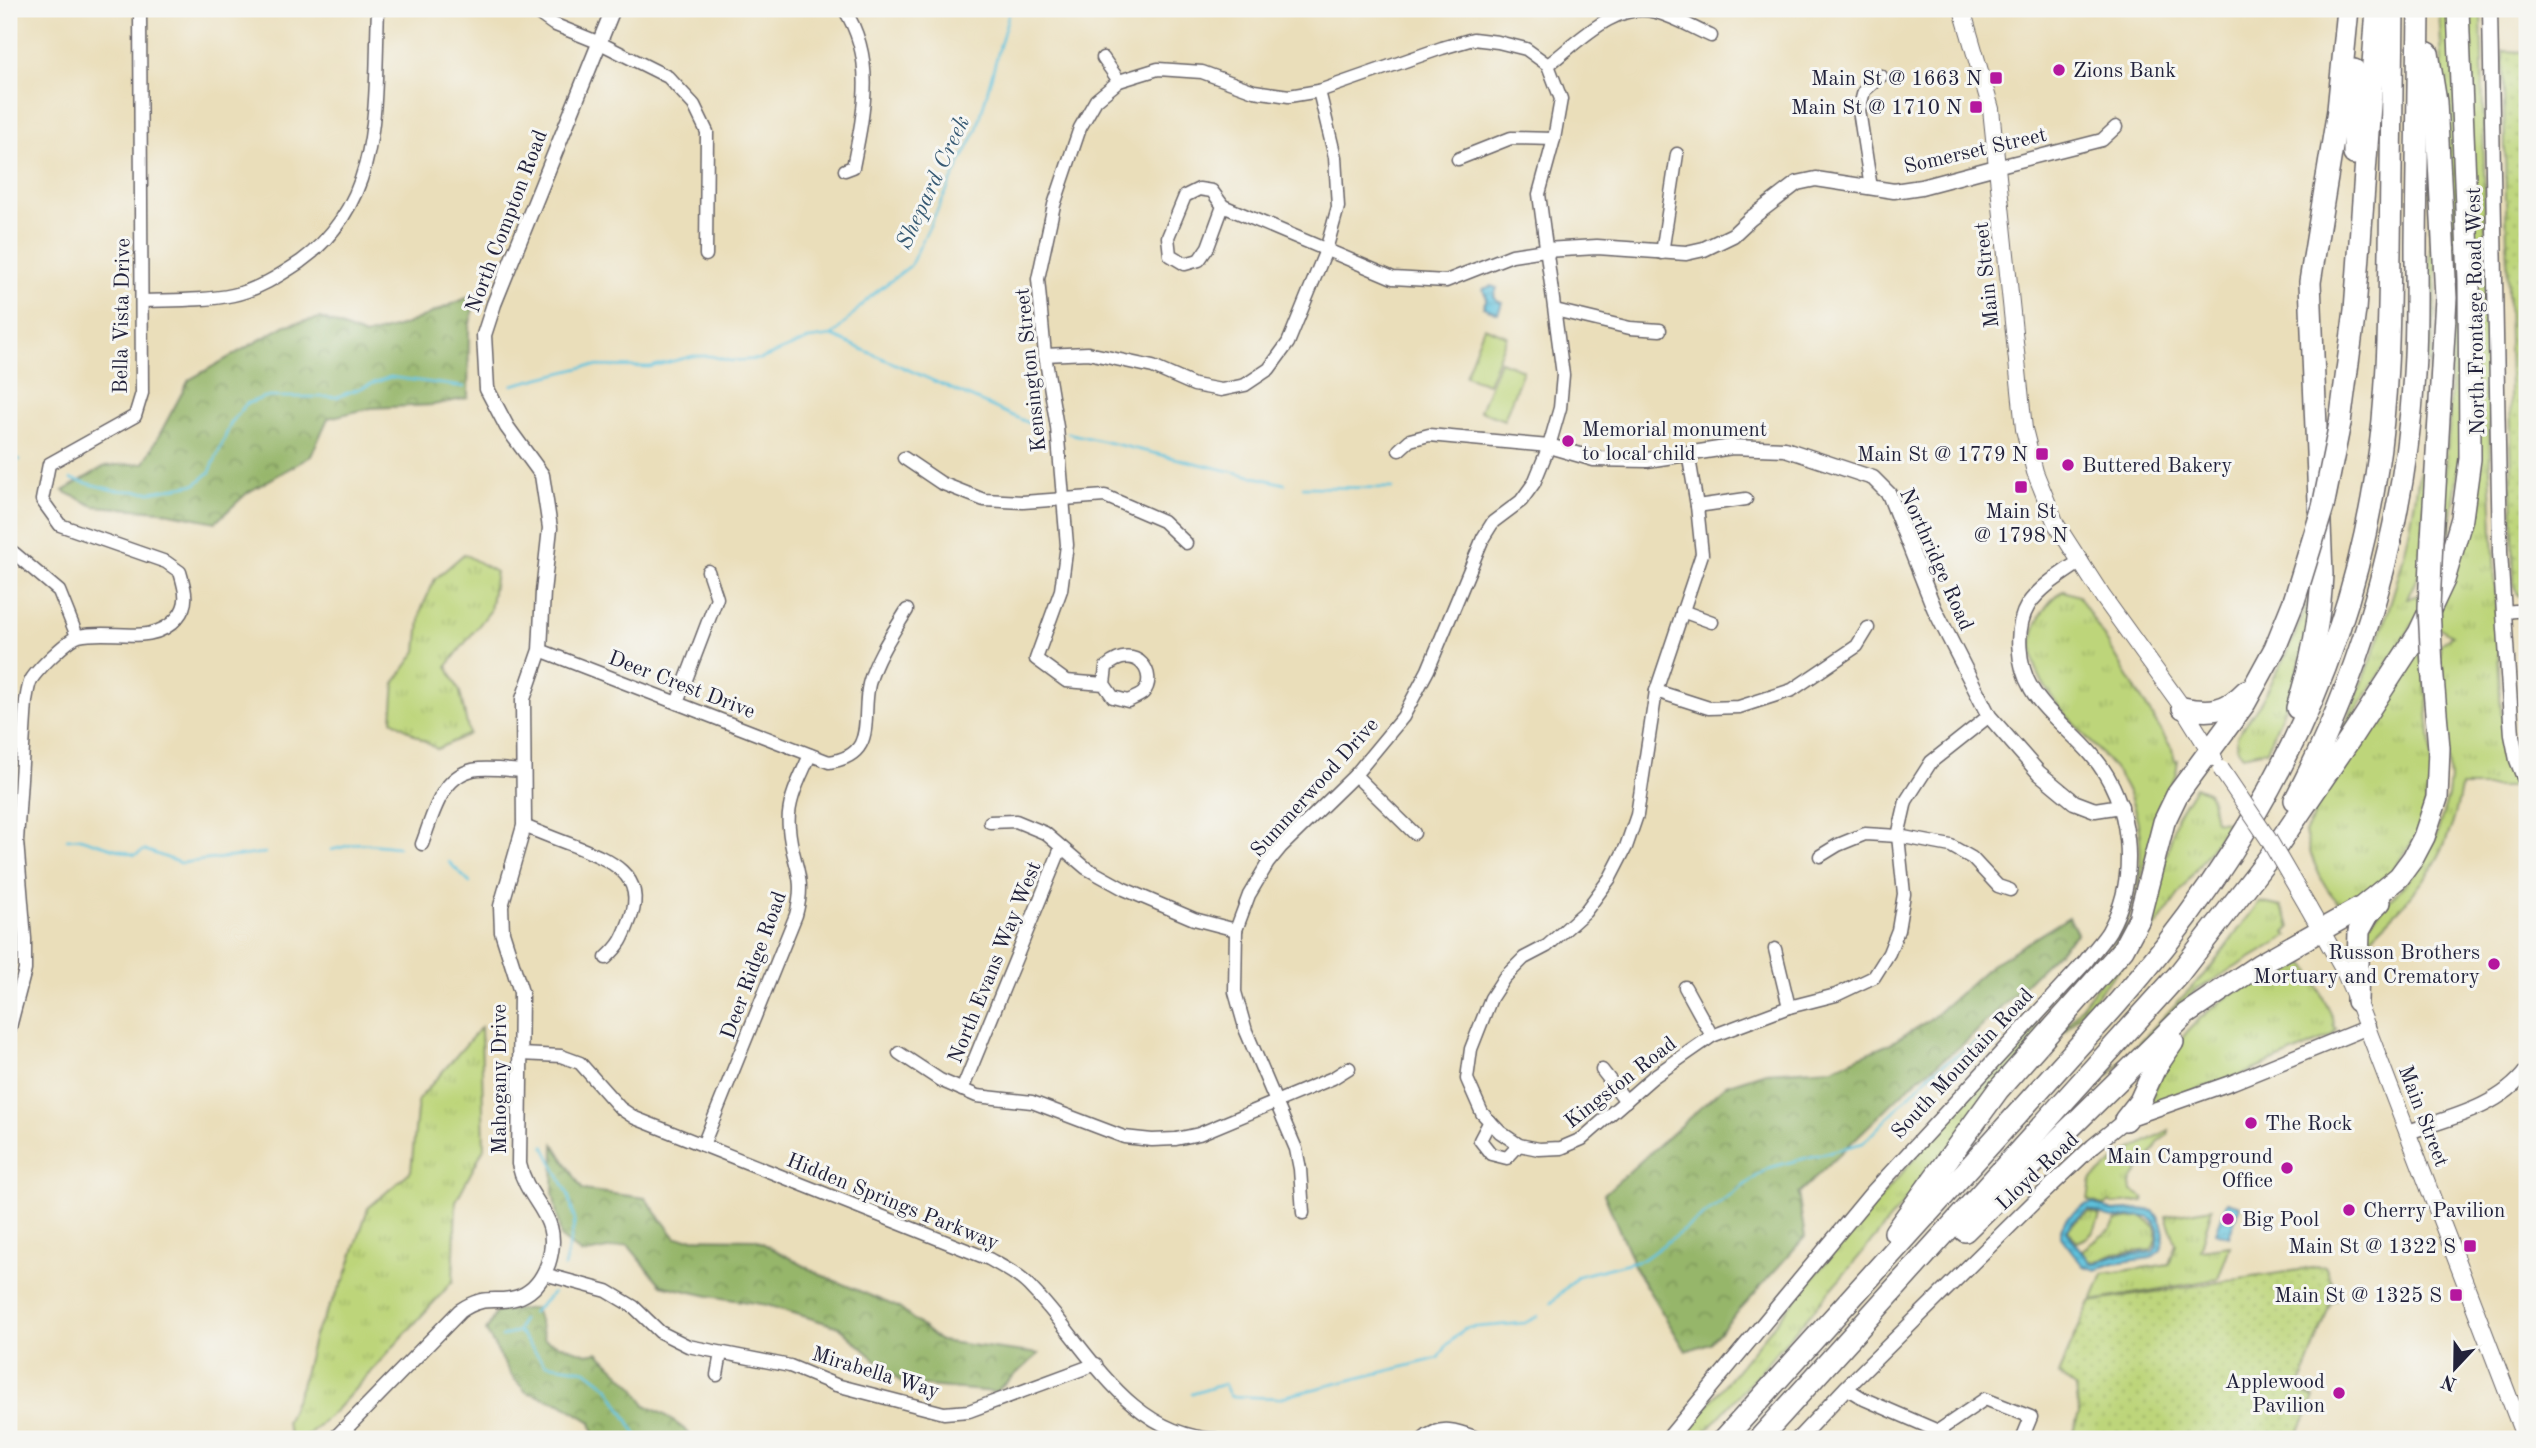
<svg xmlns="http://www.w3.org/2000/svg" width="2536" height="1448" font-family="'Old Standard TT',serif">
<defs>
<pattern id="grass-tufts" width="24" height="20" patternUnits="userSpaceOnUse" patternTransform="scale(1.75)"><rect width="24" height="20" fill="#bdd57a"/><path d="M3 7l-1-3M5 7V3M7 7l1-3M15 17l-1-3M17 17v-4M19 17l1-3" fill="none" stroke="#a2b76a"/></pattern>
<pattern id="forest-crowns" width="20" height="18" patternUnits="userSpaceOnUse" patternTransform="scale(1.75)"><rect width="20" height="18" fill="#96b66a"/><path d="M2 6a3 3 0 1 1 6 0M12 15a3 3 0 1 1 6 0" fill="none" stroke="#7a9458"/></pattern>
<pattern id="park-dots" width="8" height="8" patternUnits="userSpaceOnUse" patternTransform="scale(1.75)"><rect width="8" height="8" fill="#bdd57a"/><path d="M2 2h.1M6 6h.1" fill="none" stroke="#a2b76a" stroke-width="1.8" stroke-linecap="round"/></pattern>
<pattern id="water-rules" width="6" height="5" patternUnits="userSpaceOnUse" patternTransform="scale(1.75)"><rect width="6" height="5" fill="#5fc2dd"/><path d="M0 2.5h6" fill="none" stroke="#52a6bf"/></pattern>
</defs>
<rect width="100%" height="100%" fill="#f6f6f2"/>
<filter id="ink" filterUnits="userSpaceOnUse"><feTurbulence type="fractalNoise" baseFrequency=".0143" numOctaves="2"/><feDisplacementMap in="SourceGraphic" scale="14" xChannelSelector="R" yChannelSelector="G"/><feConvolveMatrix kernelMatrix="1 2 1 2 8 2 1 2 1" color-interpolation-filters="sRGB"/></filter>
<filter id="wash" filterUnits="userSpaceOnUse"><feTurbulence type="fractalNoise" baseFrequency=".00686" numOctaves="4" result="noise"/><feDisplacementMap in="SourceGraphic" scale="28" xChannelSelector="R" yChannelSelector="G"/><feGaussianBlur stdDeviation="1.57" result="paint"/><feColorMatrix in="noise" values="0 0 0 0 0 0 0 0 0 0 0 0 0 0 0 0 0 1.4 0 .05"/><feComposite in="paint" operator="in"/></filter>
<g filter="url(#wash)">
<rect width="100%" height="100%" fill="#eadeba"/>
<g fill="url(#grass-tufts)" stroke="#707c5a" stroke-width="2">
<path d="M2439,9H2453L2464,429L2450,530L2438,563L2449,426L2454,283Z"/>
<path d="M2467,9H2481L2490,464L2500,695L2504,748L2510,772L2517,787H2461C2449,860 2418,892 2367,941L2369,923L2416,872L2437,834L2448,796L2450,779L2440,672V644L2452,635L2438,627L2439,611L2463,544Z"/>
<path d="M2430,154L2439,223L2422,568L2407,598L2422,595L2423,609L2343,731C2369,668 2393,605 2408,538C2420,480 2425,422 2431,363L2427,361L2430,274Z"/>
<path d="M464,554L496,572L490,611L447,666L460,692L469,734L437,749L392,720L395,682L417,651L421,610L435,579Z"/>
<path d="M2065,590L2066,592L2079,596L2172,749L2175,761L2178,760L2176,774L2159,806L2142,876L2124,932C1985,1104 1848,1277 1699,1439H1680C1769,1331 1858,1221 1952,1116C1985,1079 2020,1044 2055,1008C2083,979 2117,951 2130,912C2144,874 2145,829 2128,792C2105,739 2008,687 2038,621C2044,608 2052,597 2065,590Z"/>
<path d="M2311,594C2310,648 2288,701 2267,750L2243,755L2236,747L2237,736L2262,700L2288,652Z"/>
<path d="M2418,650L2423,652L2433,771L2417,835L2387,879L2345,906C2324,896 2309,853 2305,832L2314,817L2310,813Z"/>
<path d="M2195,787L2208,792L2211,799L2215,821L2227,822L2228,824L2158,924L2038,1062L2150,918L2177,816Z"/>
<path d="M2259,902L2281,907L2287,917L2290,928L2285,933L2288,936L2195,991L2171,1014L2157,1032L2108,1076L2210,968Z"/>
<path d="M2300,959L2308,967L2333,1018L2334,1026L2337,1029L2332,1036L2244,1074L2147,1106C2157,1085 2165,1061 2179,1042C2207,1003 2252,982 2293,960Z"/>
<path d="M481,1027L484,1148L456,1201L453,1281L336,1410L303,1439H291L286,1423L301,1386L314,1335L345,1278L368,1208L411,1171L418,1100Z"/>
<path d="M2169,1130L2168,1135L2159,1141L2147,1163L2142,1165L2131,1183L2132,1191L2144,1198L2143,1201L2113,1204L2110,1202L2105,1206L2088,1200L2091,1180L2126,1152Z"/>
<path d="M2212,1208L2200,1250L2230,1246L2218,1279L2092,1301L2103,1274L2169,1264L2176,1244L2166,1216Z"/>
<path d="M2089,1212L2100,1216C2095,1231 2092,1237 2077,1242L2068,1230L2072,1224Z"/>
<path d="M2142,1216L2155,1227L2157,1240L2151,1250L2114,1254L2096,1262L2089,1261L2082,1250L2111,1229L2116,1221Z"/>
</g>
<g fill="url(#forest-crowns)" stroke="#5c6c52" stroke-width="2">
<path d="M476,294L469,328L468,398L433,405L371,408L328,418L311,456L247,493L216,522L160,511L94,506L63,491L105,466L144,463L189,380L286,325L321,318L365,336L404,325Z"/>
<path d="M2069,917L2077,933L1967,1041L1915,1081L1798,1194L1805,1237L1710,1343L1686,1351L1636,1270L1604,1194L1726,1085L1766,1072L1833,1068L1889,1044L1932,1018L1991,965Z"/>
<path d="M554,1144L583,1190L645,1198L676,1238L755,1239L821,1275L898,1307L940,1341L1039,1354L995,1392L903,1384L839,1327L767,1305L709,1296L661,1285L628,1245L582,1254L561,1238L553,1192Z"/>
<path d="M535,1308L545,1340L587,1354L598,1352L635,1388L645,1405L665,1415L684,1429L692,1439H595L591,1422L560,1403L526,1392L511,1375L486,1331L496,1312Z"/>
<path d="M794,1428L837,1439H732Z"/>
</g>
<g fill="url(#park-dots)" stroke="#707c5a" stroke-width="2">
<path d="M2503,51L2527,52V553L2524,554L2527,599L2518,595L2514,585Z"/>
<path d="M2325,1266L2339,1298L2331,1302L2298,1391L2315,1398L2296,1439H2070L2079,1414L2076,1388L2058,1375L2090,1302Z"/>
</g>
<g fill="#bdd57a" stroke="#707c5a" stroke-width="2">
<path d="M1484,327L1507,336L1488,384L1465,376Z"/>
<path d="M1500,361L1523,370L1504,420L1480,411Z"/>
</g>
<g fill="url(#water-rules)" stroke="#40728c" stroke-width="2" fill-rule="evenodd">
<path d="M1491,286L1497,288L1494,296L1497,301L1502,303L1498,313L1483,307L1487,298L1483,289Z"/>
<path d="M2227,1202L2240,1206L2229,1237L2216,1232Z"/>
<path d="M2092,1203L2113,1211L2141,1209L2153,1211C2164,1222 2166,1236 2161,1250L2151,1258L2113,1263L2097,1270L2083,1266L2061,1237V1229L2066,1219L2084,1205ZM2088,1210C2097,1212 2106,1218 2115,1218C2131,1219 2154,1208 2158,1231C2159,1240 2158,1245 2153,1252L2114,1256L2095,1264L2091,1263L2074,1242L2067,1230L2071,1223Z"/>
</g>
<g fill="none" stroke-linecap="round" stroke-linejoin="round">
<g stroke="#5fc2dd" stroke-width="2.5">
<path d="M832,336L871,296L910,266L977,129L1010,9"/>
<path d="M512,385L588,366L650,367L693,356H711L730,361L761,359L809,339L832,336L1038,427"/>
<path d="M1068,433L1285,484"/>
<path d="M9,455L20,460"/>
<path d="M71,479L113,490L151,492L196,484L210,472L231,423L246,404L265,397H337L390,377L464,387"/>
<path d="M1303,487L1392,488"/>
<path d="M67,839L80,838L135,855L145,850L181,863L265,853"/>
<path d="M331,850L359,843L398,847"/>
<path d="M449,862L470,883"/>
<path d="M544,1146L568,1194L575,1221L564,1267"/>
<path d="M1551,1303L1578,1276L1644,1259L1768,1168L1863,1143L1932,1072L1981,1039"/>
<path d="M532,1313L553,1293"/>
<path d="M522,1319L518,1331L545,1364L586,1370L608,1387L639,1439"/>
<path d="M502,1337L518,1331"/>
<path d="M1192,1394L1224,1384L1230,1396L1278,1398L1439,1358L1447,1345L1465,1328L1525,1323L1538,1316"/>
<path d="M1096,1439L1098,1438"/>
</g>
</g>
</g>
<g filter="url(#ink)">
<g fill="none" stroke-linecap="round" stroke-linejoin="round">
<g stroke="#686467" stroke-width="15">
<g id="minor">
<path d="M532,9L553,24L600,43L668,77L694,105L707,132L706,255"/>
<path d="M844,9C876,58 864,112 853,167L845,170"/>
<path d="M1103,58L1119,81"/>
<path d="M1548,65C1577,43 1616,0 1656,12C1675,17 1693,28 1711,36"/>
<path d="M1458,159L1511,138L1554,139"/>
<path d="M1996,167L2102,140L2116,127"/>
<path d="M1871,188L1859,110L1864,91L1881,76"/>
<path d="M1223,206L1208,247L1199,260L1185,264L1170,255L1168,237L1185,196L1199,189L1212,191L1223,206L1393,278L1446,281L1512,255L1545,250"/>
<path d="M1662,253L1677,154"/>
<path d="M143,301C173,300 204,301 233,295C257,290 279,276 300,262C385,201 374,101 378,9"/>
<path d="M1555,310L1630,328L1660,330"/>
<path d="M1045,355L1088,353L1153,367L1194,385L1221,390L1245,385L1269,369L1288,343L1326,250L1338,207L1335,157L1319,91"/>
<path d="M1399,450L1410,440L1429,435L1549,446"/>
<path d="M1688,452L1697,506L1702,554L1656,691L1637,815L1626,847L1610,878L1585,912L1547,946L1524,958L1504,978L1491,998L1471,1049L1467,1079L1482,1113L1500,1132L1519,1145L1539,1149L1561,1148L1582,1139L1653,1077L1712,1036L1789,1007L1836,995L1874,977L1889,953L1898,930L1904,894L1898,836L1906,801L1931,762L1989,716"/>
<path d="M904,458L941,483L984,500L1023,502L1105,496L1163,521L1186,543"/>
<path d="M1697,506L1746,499"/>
<path d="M9,552L14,553L59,591L77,636"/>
<path d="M1682,611L1712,622"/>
<path d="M2504,612L2527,610"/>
<path d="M540,650L829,762C878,755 861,718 869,684C876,657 893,633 907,610"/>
<path d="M1104,684L1113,697L1128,701C1132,699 1140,696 1143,693C1159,675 1136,641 1106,667L1104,684L1066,681L1036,659L1061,590L1067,545L1057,427L1045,355L1038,279L1054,205L1080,128L1096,100L1119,81L1158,69L1202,72L1254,91L1289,96L1319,91L1442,48L1473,39L1498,42L1526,49L1548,65L1561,99L1554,139L1539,194L1563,375L1560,408L1549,446L1534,483L1521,501L1493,522L1483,538L1428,670L1403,717L1355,775L1281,847L1268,863L1249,895L1236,930L1235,992L1246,1031L1296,1149L1300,1169L1303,1213"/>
<path d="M1656,691L1709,708L1739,707L1792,690L1857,646L1868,628"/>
<path d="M677,703L717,598L708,571"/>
<path d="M1355,775L1414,833"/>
<path d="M990,822L1016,821L1045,833L1086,868L1124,889L1194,919L1236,930"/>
<path d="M524,826C541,833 558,840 575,846C607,859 647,874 631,917C623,938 622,943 606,958"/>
<path d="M422,844C433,816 441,772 479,769C493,768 509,770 523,771"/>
<path d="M1820,856L1838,845L1865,834L1898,836L1951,846L1972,858L1998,886L2010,890"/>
<path d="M1775,949L1789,1007"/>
<path d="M1685,987L1712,1036"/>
<path d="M9,1031L25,970V939L17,841L26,701C27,695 28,686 31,680C37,670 68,639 79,636C112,628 152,647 177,618C190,603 185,589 180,572L166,562L60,525L42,500L49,464L135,416L142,393L140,9"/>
<path d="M899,1053L940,1080L977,1096L1032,1102L1124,1137L1152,1140L1176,1139L1199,1134L1333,1078L1349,1068"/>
<path d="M521,1054L561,1056L580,1063L620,1108L635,1118L989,1259C1005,1268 1021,1276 1033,1290C1088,1347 1127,1435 1216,1439"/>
<path d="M1602,1070L1626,1101"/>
<path d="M962,1090L1061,848"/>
<path d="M1490,1121L1480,1140L1491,1154L1507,1158L1519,1145"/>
<path d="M703,1145L796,915C807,874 792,866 789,828C786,802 800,778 810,755"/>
<path d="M544,1274L607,1291L634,1307L660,1332L688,1346L790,1366L836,1385L944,1413L969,1411L1096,1364"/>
<path d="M717,1375L721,1353"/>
<path d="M1846,1388L1864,1399L1938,1431"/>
<path d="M1423,1439C1441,1423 1459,1431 1480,1439"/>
<path d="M1934,1439L1938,1431L1985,1399L2031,1417L2022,1439"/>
</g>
</g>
<g stroke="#686467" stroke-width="17">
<g id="tertiary">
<path d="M2490,9L2500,552L2512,735L2517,760L2527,785"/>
<path d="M1545,250L1597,247L1686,253L1704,249L1733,235L1750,219L1797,183L1816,179L1894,191L1921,187L1996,167"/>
<path d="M1549,446L1594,459L1647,460L1732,447L1785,449L1873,478L1889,494L1934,608L1989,716L2039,773L2074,802L2095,810L2121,806"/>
<path d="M2408,1132C2449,1118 2500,1107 2527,1070"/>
<path d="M335,1439L460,1311C487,1292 497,1306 521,1296C535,1290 543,1278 548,1264C564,1215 528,1205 519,1164L521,992L502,932L501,906L524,826L523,699L540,650L543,592L550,528L542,475L507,427L487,389L484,335L494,304L613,9"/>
<path d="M1668,1439L1871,1194L2086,961C2093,951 2103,941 2109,931C2140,876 2132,802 2092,755C2073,732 2045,713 2031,688C2018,666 2014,628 2028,605C2041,586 2062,574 2081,561"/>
<path d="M1798,1439L1846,1388L2035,1201L2093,1146L2125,1120L2233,1082L2368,1027"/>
</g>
</g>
<g stroke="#686467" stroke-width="18">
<g id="secondary">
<path d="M1962,9L1991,109L2024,429L2035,472L2056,524L2103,597L2183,708L2214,758"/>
<path d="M2308,907L2343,969L2357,1001L2525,1439"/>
</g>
</g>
<g stroke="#686467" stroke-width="24">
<g id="motorway">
<path d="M2428,53L2436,102L2446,298L2432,539"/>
<path d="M2354,154V70"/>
<path d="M2340,423L2355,310L2377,9"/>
<path d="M2183,708C2210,713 2226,712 2246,691"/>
<path d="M2297,708C2311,665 2320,619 2322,574L2310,282L2338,110L2348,9"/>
<path d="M2295,800C2364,668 2405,523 2414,374C2417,331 2416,286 2416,242C2417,164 2418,86 2419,9"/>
<path d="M2357,1001L2359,931L2369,913L2380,902"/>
<path d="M2125,1120L2140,1101L2154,1070L2173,1042"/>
<path d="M1965,1231L2186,1014L2259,965L2362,907L2399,877L2413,858L2424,837L2437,798L2439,748L2432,666"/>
<path d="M1895,1232L1998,1090L2123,949L2139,919L2164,822L2177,795L2245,703L2275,648L2294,601"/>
<path d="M1724,1439L2114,1007C2250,854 2345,680 2376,475C2388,401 2389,326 2390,250C2391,170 2392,89 2393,9"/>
<path d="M1759,1439L2178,975L2271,855L2352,736L2419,633L2444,580L2462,518L2470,459L2469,280L2458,9"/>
</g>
</g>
<use href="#minor" stroke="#fff" stroke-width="12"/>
<use href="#tertiary" stroke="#fff" stroke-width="14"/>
<use href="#secondary" stroke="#fff" stroke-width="16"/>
<use href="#motorway" stroke="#fff" stroke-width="21"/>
<g stroke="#686467" stroke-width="18" stroke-linecap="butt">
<path id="secondary-bridge" d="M2221,769L2269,840L2308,907"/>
</g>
<g stroke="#686467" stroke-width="24" stroke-linecap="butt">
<g id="motorway-bridge">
<path d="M2294,601L2323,507L2340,423"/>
<path d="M2432,666L2429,608L2432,539"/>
</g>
</g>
<use href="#secondary-bridge" stroke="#fff" stroke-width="16"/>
<use href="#motorway-bridge" stroke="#fff" stroke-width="21"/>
</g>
</g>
<g fill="#b5179e" stroke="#f6f6f2" stroke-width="2.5">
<circle cx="2059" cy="70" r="7"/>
<rect x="1989" y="71" width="14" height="14" rx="3.5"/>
<rect x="1969" y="100" width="14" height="14" rx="3.5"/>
<circle cx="1568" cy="441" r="7"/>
<rect x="2035" y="447" width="14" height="14" rx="3.5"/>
<circle cx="2068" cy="465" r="7"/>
<rect x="2014" y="480" width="14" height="14" rx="3.5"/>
<circle cx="2494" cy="964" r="7"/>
<circle cx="2251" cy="1123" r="7"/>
<circle cx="2287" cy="1168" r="7"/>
<circle cx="2349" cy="1210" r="7"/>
<circle cx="2228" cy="1219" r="7"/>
<rect x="2463" y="1239" width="14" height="14" rx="3.5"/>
<rect x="2449" y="1288" width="14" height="14" rx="3.5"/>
<circle cx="2339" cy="1393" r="7"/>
</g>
<g text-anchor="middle" stroke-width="6" stroke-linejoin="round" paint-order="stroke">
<g font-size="21" fill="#22223b" stroke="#f6f6f2" text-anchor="end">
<text x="2073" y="77" text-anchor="start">Zions Bank</text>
<text x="1982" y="85">Main St @ 1663 N</text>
<text x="1962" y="114">Main St @ 1710 N</text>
<text x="1582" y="436" text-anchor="start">Memorial monument<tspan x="1582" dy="24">to local child</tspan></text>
<text x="2028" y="461">Main St @ 1779 N</text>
<text x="2082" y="472" text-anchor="start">Buttered Bakery</text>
<text x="2021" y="518" text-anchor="middle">Main St<tspan x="2021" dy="24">@ 1798 N</tspan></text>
<text x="2480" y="959">Russon Brothers<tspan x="2480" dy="24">Mortuary and Crematory</tspan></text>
<text x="2265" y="1130" text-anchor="start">The Rock</text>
<text x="2273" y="1163">Main Campground<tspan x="2273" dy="24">Office</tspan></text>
<text x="2363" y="1217" text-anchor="start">Cherry Pavilion</text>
<text x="2242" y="1226" text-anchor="start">Big Pool</text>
<text x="2456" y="1253">Main St @ 1322 S</text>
<text x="2442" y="1302">Main St @ 1325 S</text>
<text x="2325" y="1388">Applewood<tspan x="2325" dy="24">Pavilion</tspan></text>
</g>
<g font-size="21" fill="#22223b" stroke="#f6f6f2">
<text transform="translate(1975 150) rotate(-13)" y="7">Somerset Street</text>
<text transform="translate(506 221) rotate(-69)" y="7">North Compton Road</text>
<text transform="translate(1986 275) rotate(-96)" y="7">Main Street</text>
<text transform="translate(2475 311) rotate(-91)" y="7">North Frontage Road West</text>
<text transform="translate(121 316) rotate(-89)" y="7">Bella Vista Drive</text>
<text transform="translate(1030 370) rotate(-96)" y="7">Kensington Street</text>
<text transform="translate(1937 559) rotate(66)" y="7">Northridge Road</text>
<text transform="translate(682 684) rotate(21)" y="7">Deer Crest Drive</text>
<text transform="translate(1314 787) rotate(-48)" y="7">Summerwood Drive</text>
<text transform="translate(994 962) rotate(-68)" y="7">North Evans Way West</text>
<text transform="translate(753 965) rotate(-70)" y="7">Deer Ridge Road</text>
<text transform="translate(1962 1063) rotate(-47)" y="7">South Mountain Road</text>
<text transform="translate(499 1079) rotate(-90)" y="7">Mahogany Drive</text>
<text transform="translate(1620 1082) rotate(-38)" y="7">Kingston Road</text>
<text transform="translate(2424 1116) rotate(69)" y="7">Main Street</text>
<text transform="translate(2037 1171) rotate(-43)" y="7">Lloyd Road</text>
<text transform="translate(893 1201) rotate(22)" y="7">Hidden Springs Parkway</text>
<text transform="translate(876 1372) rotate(17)" y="7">Mirabella Way</text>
</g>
<g font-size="23" font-style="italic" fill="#375a74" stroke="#f6f6f2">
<text transform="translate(932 182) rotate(-65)" y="8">Shepard Creek</text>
</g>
</g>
<rect width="2536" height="1448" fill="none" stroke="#f6f6f2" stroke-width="35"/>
<g transform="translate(2455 1368) rotate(202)" stroke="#f6f6f2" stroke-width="5" paint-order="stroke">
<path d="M0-5L12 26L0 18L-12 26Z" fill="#22223b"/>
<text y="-10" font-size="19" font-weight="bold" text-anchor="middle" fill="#22223b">N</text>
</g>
</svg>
